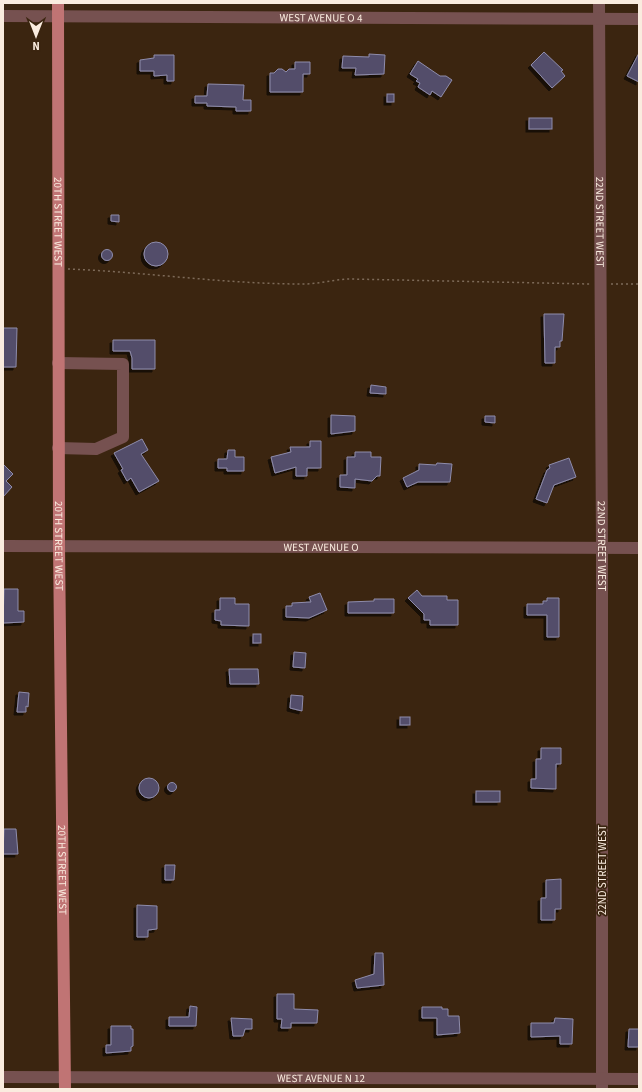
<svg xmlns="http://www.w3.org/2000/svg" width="642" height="1092" font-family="'Source Sans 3',sans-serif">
<defs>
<filter id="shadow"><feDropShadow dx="-3" dy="3" stdDeviation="0" flood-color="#0009"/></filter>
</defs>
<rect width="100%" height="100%" fill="#3b2510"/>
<g fill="#524e6b" stroke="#8f8cab" filter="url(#shadow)">
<path d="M544,52L563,70L561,71L565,76L552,88L531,65Z"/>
<path d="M639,53V82L627,76Z"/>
<path d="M369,54L385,55L384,74L355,75L356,68H342L343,56L369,57Z"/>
<path d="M154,55H174V81H167V75L154,76V71H140V60L154,58Z"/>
<path d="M418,61L440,76H446L452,80L441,97L432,91L430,95L418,87L420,83L416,81L418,79L410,74Z"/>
<path d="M295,62H310V74H303V92H270V73H274L278,69H282L286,72L289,69H295Z"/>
<path d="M208,84L244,85L243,100H251V111H236V107L207,106V103H195V96H207Z"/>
<rect x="387" y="94" width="7" height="8"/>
<rect x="529" y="118" width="23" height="11"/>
<path d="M111,215H119V222L111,221Z"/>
<circle cx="156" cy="254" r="12"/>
<circle cx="107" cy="255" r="5.5"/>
<path d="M544,314H564L562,341H560V347H555V363H545Z"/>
<path d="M3,328H17L16,367H3Z"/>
<path d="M113,340H155V369H132V358L130,351H113Z"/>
<path d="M371,385L386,387V394L370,393Z"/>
<path d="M331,415L355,416V431L331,434Z"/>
<path d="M485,416H495V423L485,422Z"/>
<path d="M142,439L148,450L141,454L159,481L139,492L131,478L127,481L121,470L123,469L114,453Z"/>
<path d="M310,441H321V468H307V476H296V467L275,473L271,457L291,452L290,447H310Z"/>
<path d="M228,450H235V457H244V471H227V468H218V459H227Z"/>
<path d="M355,452H371V457H381L380,476H377L372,481L355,479V488L340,487V475H347V457H355Z"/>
<path d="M569,458L576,477L554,485L547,503L536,499L547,470L550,468L549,465Z"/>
<path d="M437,463L452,464L450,482H418L407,487L403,478L419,470V464L436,465Z"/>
<path d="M3,464L13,474L6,481L12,487L3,497Z"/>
<path d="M4,589H18V611H24V622L3,623Z"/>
<path d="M417,590L422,596H447V600H458V625H430V620H424V614L408,598Z"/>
<path d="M320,593L327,610L309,618L286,617V606H292V603L311,602L309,597Z"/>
<path d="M220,598H235V604H249V626L221,625V621L215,620V610H220Z"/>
<path d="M547,598H559V637H547V615H527V604H543V601H547Z"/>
<path d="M374,599H394V613H348V602L374,601Z"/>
<rect x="253" y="634" width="8" height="9"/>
<path d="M294,652L306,653L305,668L293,667Z"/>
<path d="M229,669H258L259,684H230Z"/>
<path d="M19,692L29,693L28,707L26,706V712H17Z"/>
<path d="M291,695L303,696L302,711L290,708Z"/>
<rect x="400" y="717" width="10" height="8"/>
<path d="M541,748H561V764H556V789L531,788V779H536V759H541Z"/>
<circle cx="149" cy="788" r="10"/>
<circle cx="172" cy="787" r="4.5"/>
<rect x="476" y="791" width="24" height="11"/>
<path d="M4,829H16L18,854H3Z"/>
<path d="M165,865H175L174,880H165Z"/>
<path d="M561,879V909H555V920H541V898H546V880Z"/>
<path d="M137,905L157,906V929L148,930V937H137Z"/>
<path d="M375,953H383L384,985L357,988L355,980L374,974Z"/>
<path d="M277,994H294V1009L318,1010L317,1023H291V1028H281L282,1019H277Z"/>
<path d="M190,1006L197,1007L196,1026H169V1017H189Z"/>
<path d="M422,1007H442V1009H448V1016H459L460,1033L437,1035V1018H422Z"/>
<path d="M231,1018L252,1019V1029H245L243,1036H233Z"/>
<path d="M555,1018L573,1019L572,1044H560V1036L531,1037V1023H554Z"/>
<path d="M111,1026H131V1029H133V1046L131,1047V1051L106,1053V1045H111Z"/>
<path d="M629,1029H639V1047H628Z"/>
</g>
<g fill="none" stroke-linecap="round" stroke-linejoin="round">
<g stroke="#7e6b59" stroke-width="1.5" stroke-dasharray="2 3" stroke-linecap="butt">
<path d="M68,269C146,272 224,284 303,284C319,284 335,279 351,279L590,284"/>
<path d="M611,284H639"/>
</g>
<g stroke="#765150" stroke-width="12">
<path id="s1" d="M599,3L602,548V1089"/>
<path id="s2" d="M3,16L639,19"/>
<path d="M58,363L123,364V437L96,449L58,448"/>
<path id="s3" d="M3,546L639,548"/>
<path id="s4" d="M3,1077L639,1079"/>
</g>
<path stroke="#c07474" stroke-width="12" id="s5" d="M58,3L59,545L65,1089"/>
</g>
<g text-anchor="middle" stroke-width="3.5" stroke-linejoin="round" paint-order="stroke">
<g font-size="11" fill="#faecdf" stroke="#3b2510">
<text dy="4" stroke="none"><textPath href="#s2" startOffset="318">WEST AVENUE O 4</textPath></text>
<text dy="4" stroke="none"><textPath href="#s5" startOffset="219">20TH STREET WEST</textPath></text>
<text dy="4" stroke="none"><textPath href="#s1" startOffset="219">22ND STREET WEST</textPath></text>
<text dy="4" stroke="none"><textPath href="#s5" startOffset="543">20TH STREET WEST</textPath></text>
<text dy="4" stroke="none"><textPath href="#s1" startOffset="543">22ND STREET WEST</textPath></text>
<text dy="4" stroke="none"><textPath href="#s3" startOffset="318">WEST AVENUE O</textPath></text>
<text dy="4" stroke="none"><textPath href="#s5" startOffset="867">20TH STREET WEST</textPath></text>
<text transform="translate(602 870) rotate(-90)" y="4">22ND STREET WEST</text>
<text dy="4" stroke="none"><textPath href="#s4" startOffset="318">WEST AVENUE N 12</textPath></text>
</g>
</g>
<rect width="642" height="1092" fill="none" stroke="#faecdf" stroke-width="8"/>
<g transform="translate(36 36) rotate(180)" stroke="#3b2510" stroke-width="3" paint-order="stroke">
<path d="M0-3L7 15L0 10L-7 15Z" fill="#faecdf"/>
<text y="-6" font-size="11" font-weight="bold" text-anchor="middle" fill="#faecdf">N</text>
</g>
</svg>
